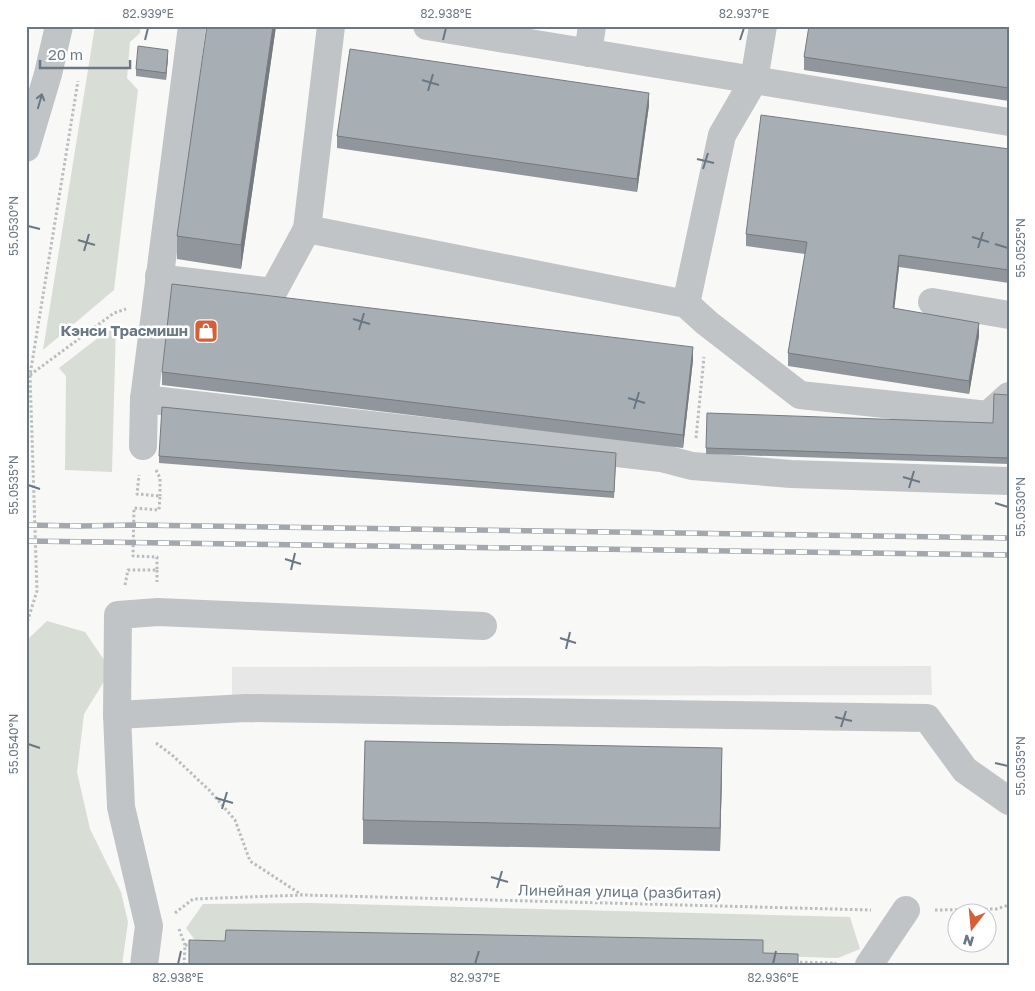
<svg xmlns="http://www.w3.org/2000/svg" width="1035" height="991" font-family="'Golos Text',sans-serif">
<rect width="100%" height="100%" fill="#f8f8f6"/>
<path fill="#e6e7e6" d="M931,666L932,695L232,696V667Z"/>
<g fill="#d8ddd5">
<path d="M95,26H141L140,33L130,42L127,78L138,90L114,290L43,350Z"/>
<path d="M116,324L112,472L65,470L66,376L59,368Z"/>
<path d="M47,621L85,632L111,670L84,714L77,772L90,829L121,892L128,922L122,965H40L26,963V641Z"/>
<path d="M310,903L850,917L860,949L838,958L195,940L186,928L203,904Z"/>
</g>
<g fill="none" stroke-linecap="round" stroke-linejoin="round">
<g stroke="#babdbf" stroke-width="3" stroke-dasharray="2.5 2.5" stroke-linecap="butt">
<path d="M30,375L114,313L126,309"/>
<path d="M696,438L704,357"/>
<path d="M156,470L160,478V496"/>
<path d="M157,570V582"/>
<path d="M125,585L128,570H157V557L133,556L134,508L159,510L160,496L137,494L139,475"/>
<path d="M26,626L37,591L30,375L78,81"/>
<path d="M156,743L172,755L210,791L235,820L250,861L302,895"/>
<path d="M935,910L996,909L1009,905"/>
<path d="M175,913L193,899L303,895L871,910"/>
<path d="M179,929L185,945"/>
<path d="M795,962L835,963L834,965"/>
<path d="M184,965L185,945H192"/>
</g>
<g stroke="#c0c4c7" stroke-width="28">
<path d="M331,26L307,229L686,304L707,323L800,395L988,415L1009,396"/>
<path d="M427,26L754,80L763,26"/>
<path d="M588,53L592,26"/>
<path d="M26,148L48,74L59,26"/>
<path d="M159,276L174,280L273,292L307,229"/>
<path d="M932,302L1009,315"/>
<path d="M686,304L722,135L754,80L1009,122"/>
<path d="M144,399L661,458L692,466L791,474L1009,481"/>
<path d="M143,446L144,399L192,26"/>
<path d="M117,715L246,708L927,718L965,770L1009,801"/>
<path d="M144,965L149,926L121,807L117,715L118,615L158,612L483,626"/>
<path d="M869,965L906,910"/>
</g>
<g stroke="#a2a8ad" stroke-width="5.5">
<g id="rail">
<path d="M26,525L81,526L134,525L1009,538"/>
<path d="M26,541L1009,555"/>
</g>
</g>
<use href="#rail" stroke="#fff" stroke-width="4" stroke-dasharray="11" stroke-linecap="butt"/>
</g>
<g fill="#90969b">
<path d="M276,26L241,269L177,259V236Z"/>
<path d="M1009,26V101L804,70V57Z"/>
<path d="M168,57L166,80L136,76V69Z"/>
<path d="M649,105L637,192L337,148V136Z"/>
<path d="M1009,149V283L899,267L894,308L979,336L969,394L788,366V353L805,254L746,246V234Z"/>
<path d="M693,360L683,448L162,385V372Z"/>
<path d="M1009,395V464L706,454V448L993,423Z"/>
<path d="M159,456L616,460L614,498L159,463Z"/>
<path d="M722,771L720,851L363,844V820Z"/>
</g>
<g fill="#767a7e">
<path d="M273,26H276L241,269V245Z"/>
<path d="M168,50V57L166,80V73Z"/>
<path d="M649,93V105L637,192V179Z"/>
<path d="M899,255V267L893,321V308Z"/>
<path d="M979,323V336L969,394V381Z"/>
<path d="M693,347V360L683,448V435Z"/>
<path d="M722,748V771L720,851V828Z"/>
</g>
<g fill="#a8afb4" stroke="#767a7e">
<path d="M207,26H273L241,245L177,236Z"/>
<path d="M809,26H1009V88L804,57Z"/>
<path d="M138,46L168,50L166,73L136,69Z"/>
<path d="M350,49L649,93L637,179L337,136Z"/>
<path d="M761,115L1009,149V270L899,255L893,308L979,323L969,381L788,353L807,242L746,234Z"/>
<path d="M172,284L693,347L683,435L162,372Z"/>
<path d="M994,394L1009,395V458L706,448L707,413L993,423Z"/>
<path d="M162,407L616,453L614,492L159,456Z"/>
<path d="M365,741L722,748L720,828L363,820Z"/>
<path d="M226,930L763,940V953L798,954V965H189V940L225,941Z"/>
</g>
<defs><path id="oneway-shaft" d="M-6 0H5M1.5-3L5.5 0L1.5 3" fill="none" stroke-width="1.6" stroke-linecap="round" stroke-linejoin="round" transform="scale(1.25)"/></defs>
<use stroke="#6a7884" href="#oneway-shaft" transform="translate(40 101) rotate(-74)"/>
<path fill="none" stroke="#6a7884" stroke-width="2" d="M145,40L148,28M443,40L446,28M740,40L744,28M422,80L439,85M428,91L433,74M697,159L714,163M703,169L708,153M28,226L40,229M972,237L989,242M78,240L95,245M995,244L1008,248M978,248L983,232M84,251L89,234M353,319L370,324M359,330L364,313M628,398L645,403M634,409L639,392M903,477L920,482M28,485L40,489M909,488L914,471M995,503L1008,507M285,559L301,564M291,570L295,553M560,638L576,643M566,649L570,632M835,717L852,721M841,727L846,711M28,744L40,748M995,763L1008,766M216,798L233,803M222,809L227,792M491,877L508,882M497,888L502,871M178,964L181,951M475,964L479,951M773,964L776,951"/>
<defs>
<g id="shop-square" transform="scale(1.25)"><rect x="-9" y="-9" width="18" height="18" rx="4" fill="#d65f38" stroke="#fff"/><path d="M-5-2.5h2.3a2.7 3.5 0 0 1 5.4 0H5L5.5 6h-11ZM-1.5-2.5h3a1.5 2.3 0 0 0-3 0Z" fill="#fff"/></g>
</defs>
<g fill-rule="evenodd">
<use href="#shop-square" x="206" y="331"/>
</g>
<g text-anchor="middle" stroke-width="5" stroke-linejoin="round" paint-order="stroke">
<g font-size="15" font-weight="bold" fill="#6a7884" stroke="#fff" text-anchor="end">
<text x="188" y="336">Кэнси Трасмишн</text>
</g>
<g font-size="15" fill="#6a7884" stroke="#fff">
<text transform="translate(620 892) rotate(1)" y="5">Линейная улица (разбитая)</text>
</g>
</g>
<rect width="1035" height="991" fill="none" stroke="#ffffff" stroke-width="55"/>
<g transform="translate(972 928) rotate(196)"><circle r="24" fill="#ffffff" stroke="#c3c9ce"/>
<path d="M0-4L9 19L0 12L-9 19Z" fill="#d65f38"/>
<text y="-8" font-size="14" font-weight="bold" text-anchor="middle" fill="#6a7884">N</text>
</g>
<path d="M40 60v8h90v-8" fill="none" stroke="#6a7884" stroke-width="2.5"/>
<text x="48" y="60" font-size="15" fill="#6a7884" stroke="#ffffff" stroke-width="4" paint-order="stroke">20 m</text>
<rect x="28" y="28" width="980" height="936" fill="none" stroke="#6a7884" stroke-width="2"/>
<g font-size="12" text-anchor="middle" fill="#6a7884">
<text x="148" y="18">82.939°E</text>
<text x="446" y="18">82.938°E</text>
<text x="744" y="18">82.937°E</text>
<text transform="translate(14 226) rotate(-90)" y="4">55.0530°N</text>
<text transform="translate(1021 248) rotate(-90)" y="4">55.0525°N</text>
<text transform="translate(14 485) rotate(-90)" y="4">55.0535°N</text>
<text transform="translate(1021 507) rotate(-90)" y="4">55.0530°N</text>
<text transform="translate(14 744) rotate(-90)" y="4">55.0540°N</text>
<text transform="translate(1021 766) rotate(-90)" y="4">55.0535°N</text>
<text x="178" y="982">82.938°E</text>
<text x="475" y="982">82.937°E</text>
<text x="773" y="982">82.936°E</text>
</g>
</svg>
